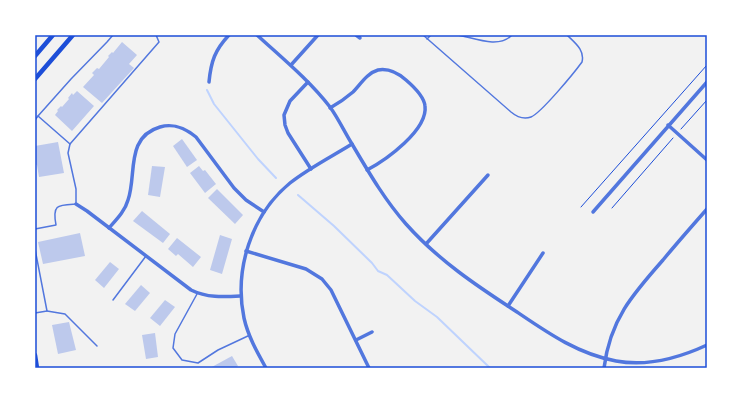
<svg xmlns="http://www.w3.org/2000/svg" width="742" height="403" font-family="Poppins,sans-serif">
<rect width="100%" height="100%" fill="#f2f2f2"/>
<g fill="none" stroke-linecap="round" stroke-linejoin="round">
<g stroke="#bfd3fe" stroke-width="2">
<path d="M207,90L214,104L258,159L276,178"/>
<path d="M298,195L334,226L372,263L378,271L387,275L415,301L437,317L490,368"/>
</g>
</g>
<g fill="#bdc9ec">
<path d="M122,42L137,55L129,64L134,68L102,103L83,87L94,75L92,73L97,68L99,69L109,57L108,56L112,52L113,53Z"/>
<path d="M77,91L94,106L72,131L55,115L58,111L57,110L61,106L62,107L69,99L68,98L72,93L73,95Z"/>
<path d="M182,139L197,160L187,167L173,146Z"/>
<path d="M58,142L64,173L39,177L37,165L35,164V146Z"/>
<path d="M152,166L165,167L160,197L148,195Z"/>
<path d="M199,166L203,171L205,170L216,184L205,193L190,173Z"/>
<path d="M217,189L243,215L235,224L208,198Z"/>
<path d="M142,211L170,234L163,243L133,221Z"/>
<path d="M80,233L85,256L43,264L38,242Z"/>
<path d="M220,235L232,239L222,274L210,270Z"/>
<path d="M177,238L201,257L193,267L178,254L176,256L168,249Z"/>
<path d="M110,262L119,269L104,288L95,280Z"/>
<path d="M141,285L150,293L135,311L125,304Z"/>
<path d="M165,300L175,307L160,326L150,318Z"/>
<path d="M69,322L76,350L58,354L52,325Z"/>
<path d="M155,333L158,357L146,359L142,335Z"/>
<path d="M232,356L238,366L235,368H210Z"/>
</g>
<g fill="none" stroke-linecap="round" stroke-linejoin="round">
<g stroke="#1d4ed8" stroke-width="1">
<path d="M681,129L707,100"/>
<path d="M581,207L707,65"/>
<path d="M612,208L673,138"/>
</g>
<g stroke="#5277de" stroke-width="1.5">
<path d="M423,35L511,112C517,117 523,120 531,117C541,113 574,73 582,62C585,50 575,43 567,35"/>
<path d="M458,35C474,38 499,49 512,35"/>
<path d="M427,39L431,35"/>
<path d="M35,120L38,116"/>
<path d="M70,144L38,116L71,79L107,42L113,35"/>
<path d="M35,229L56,225C52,204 58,205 76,204V189L68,153L70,144L159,42L156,35"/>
<path d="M35,249L47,311L35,313"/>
<path d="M197,294L175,334L173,348L182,360L198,363L218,350L250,335"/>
<path d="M113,300L146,256"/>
<path d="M47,311L65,314L97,346"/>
</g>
<g stroke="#5277de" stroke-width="3.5">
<path d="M257,35C282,58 309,80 330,107C338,118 344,131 352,144C368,171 384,199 406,224C438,260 477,286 517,312C548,333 578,354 616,361C648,367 679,358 707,345"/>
<path d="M356,35L360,38"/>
<path d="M291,65L318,35"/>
<path d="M209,82C211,61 215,50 229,35"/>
<path d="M308,82L290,101L284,115L285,125L288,133L311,169"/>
<path d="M330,108C339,103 346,98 353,92C360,85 367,73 378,70C389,68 398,73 406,80C413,86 424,96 425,106C428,130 386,160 367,170"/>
<path d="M668,125L707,160"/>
<path d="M76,204L87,211L191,290C207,298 223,297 241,296"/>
<path d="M593,212L707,82"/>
<path d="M109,228C117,219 125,211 128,200C137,175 125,137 160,127C174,123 185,128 196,137L234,188L246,200L264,212"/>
<path d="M426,244L488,175"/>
<path d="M246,251L306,269L322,279L331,290L369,368"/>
<path d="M508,306L543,253"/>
<path d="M356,340L372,332"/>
<path d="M266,368C257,352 248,336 244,318C234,270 251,215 290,183C309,168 331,157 352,144"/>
<path d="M604,368C610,320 632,295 663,260C677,243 692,226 707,209"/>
</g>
<g stroke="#1d4ed8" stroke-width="4.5">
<path d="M35,56L53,35"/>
<path d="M35,79L73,35"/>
<path d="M35,355L37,368"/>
</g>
</g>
<rect width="742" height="403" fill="none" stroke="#ffffff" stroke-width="72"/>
<rect x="36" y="36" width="670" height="331" fill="none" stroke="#1d4ed8" stroke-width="1.5"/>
</svg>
